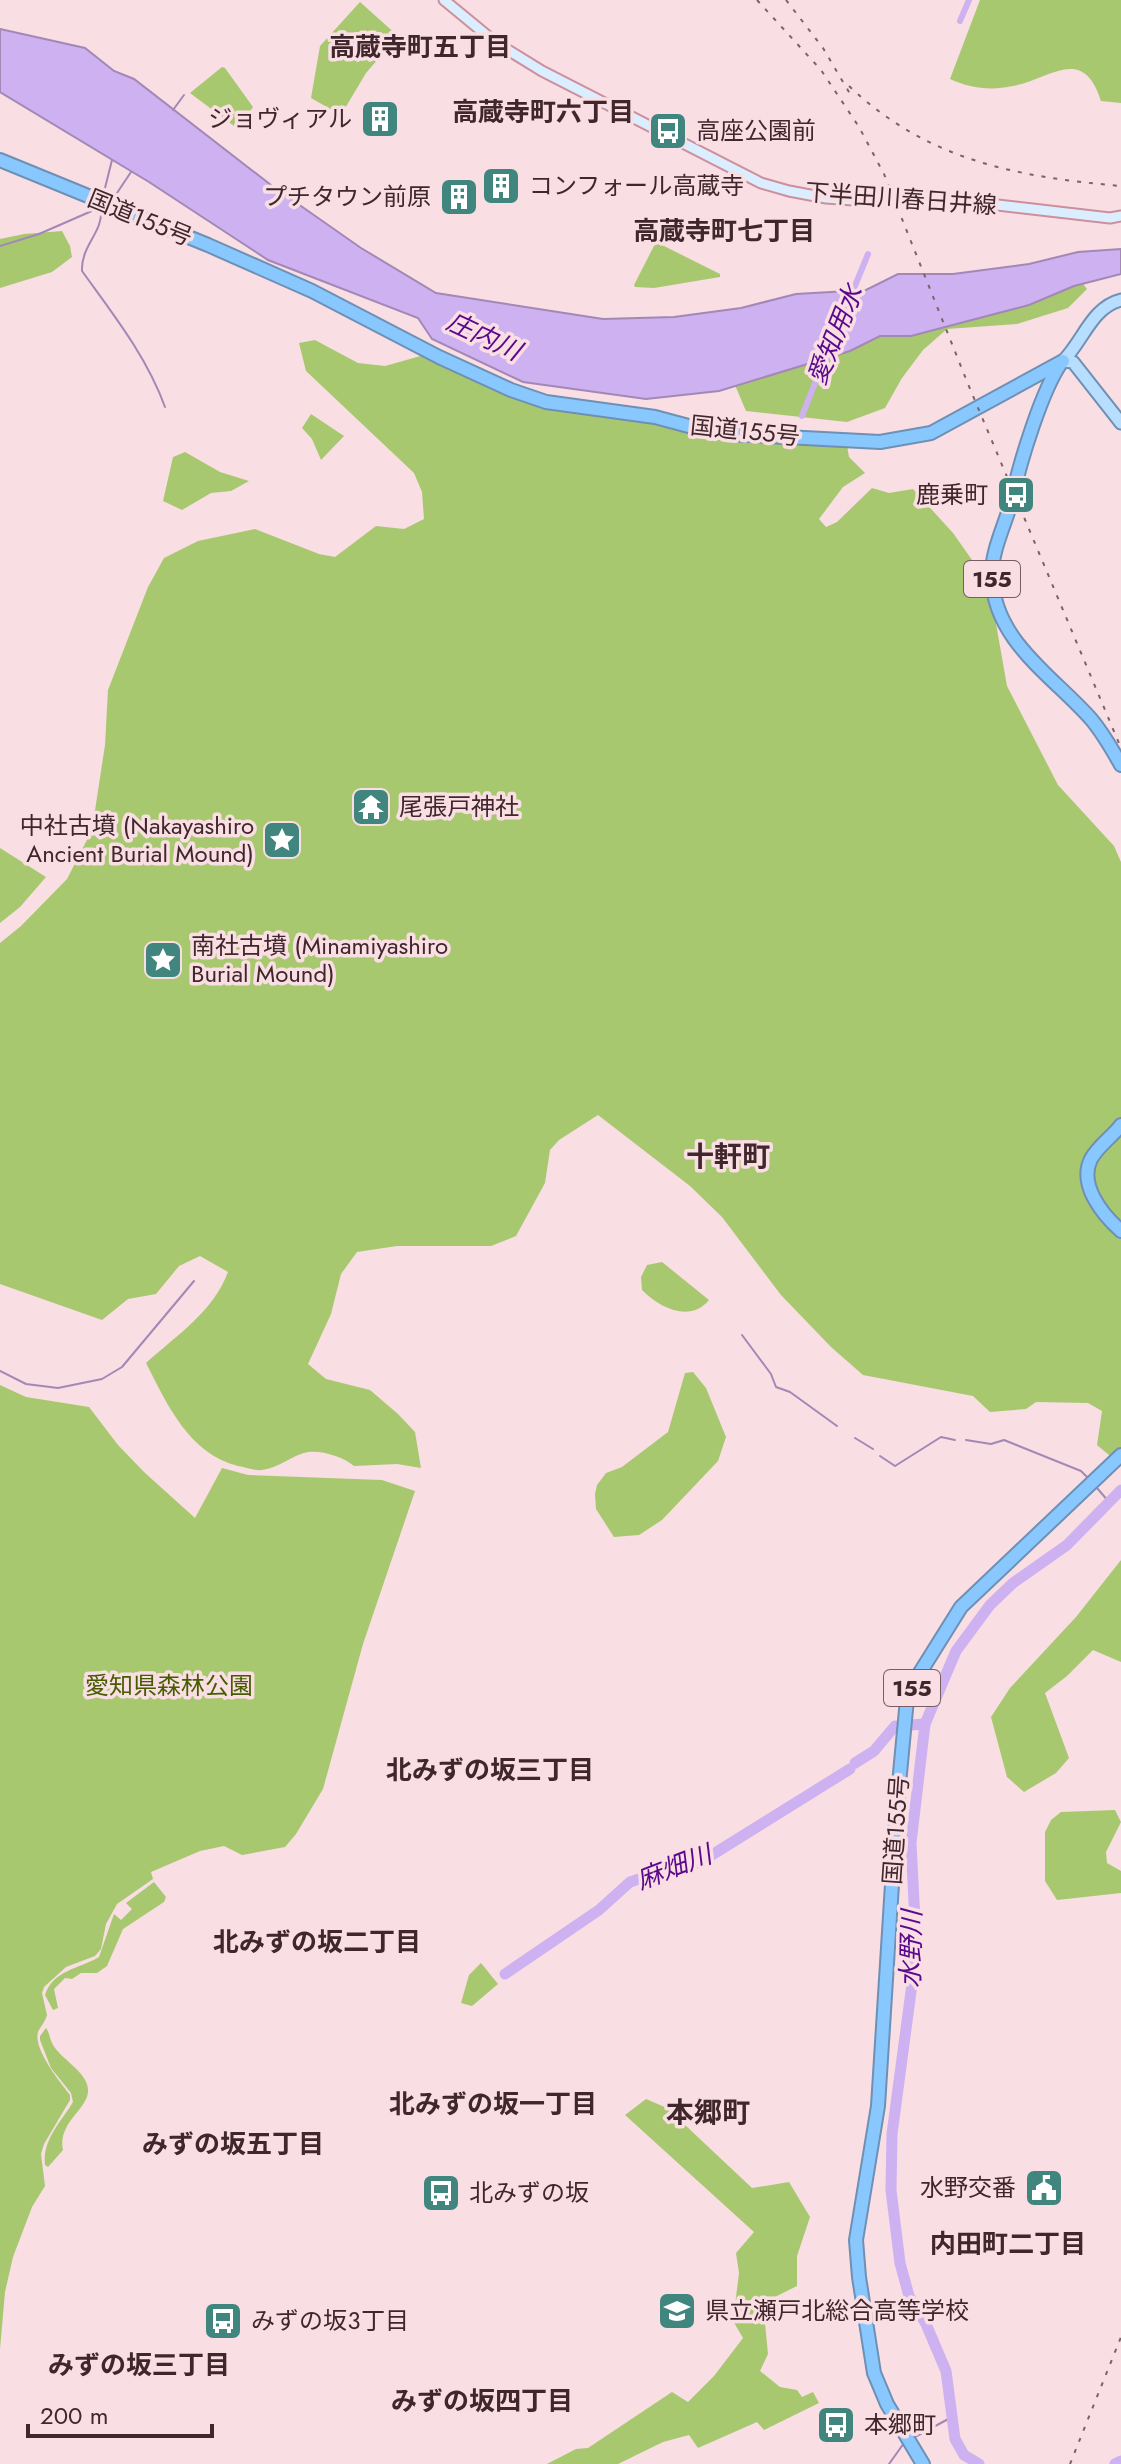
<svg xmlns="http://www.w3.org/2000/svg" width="1121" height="2464" font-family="Jost,'Noto Sans JP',sans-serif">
<rect width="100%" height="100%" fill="#f9dee3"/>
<g fill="#a8c870">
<path d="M980,0H1121V103L1101,101C1083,44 1050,79 1013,86C990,91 970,88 950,79Z"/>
<path d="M360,2L398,36L366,73L341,115L311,98L320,46Z"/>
<path d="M222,67L225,68L253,107L238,129L190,93Z"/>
<path d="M62,231L70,246L72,257L52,272L0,288V239L24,234Z"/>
<path d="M656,242L720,274V277L654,288L635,287L634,285Z"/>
<path d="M1077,276L1087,289L1068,308L1017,324L947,329L923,350L902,378L885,408L847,422L746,411L732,378Z"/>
<path d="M315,340L358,363L385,366L424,355L443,357L516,398L537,405L847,445L849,457L865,473L843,487L819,519L826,527L837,522L872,488L889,493L913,489L953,533L989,584L1007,686L1058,785L1114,846L1121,862V1465L1097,1445L1102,1411L1088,1403L1036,1402L1026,1409L990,1412L973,1396L863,1375L831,1347L781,1295L722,1217L690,1186L598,1115L559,1140L550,1150L545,1183L516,1236L491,1246H397L357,1252L341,1274L331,1314L308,1364L326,1379L370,1390L398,1414L415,1432L421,1468L397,1464L354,1466C344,1457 322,1450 308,1452C292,1455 279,1468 262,1470C255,1471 245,1467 238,1466C189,1454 167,1404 146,1363C177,1335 213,1312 228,1272L200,1256L179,1266L156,1294L128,1299L102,1320L0,1284V943L21,926L67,879L92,830L105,745L108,690L148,587L164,558L198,541L255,529L319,554L335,557L376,526L404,529L424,519L422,492L414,473L306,371L299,343Z"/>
<path d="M311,414L344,436L321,460L312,439L302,428Z"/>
<path d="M185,452L220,472L249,481L231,491L211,493L182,510L163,501L173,457Z"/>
<path d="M0,848L46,877L20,907L0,923Z"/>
<path d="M662,1262L709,1300C690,1323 660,1308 642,1290L641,1277L647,1265Z"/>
<path d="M693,1372L706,1388L726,1437L718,1461L662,1520L639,1535L614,1537L596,1509L595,1494L597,1485L606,1473L622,1467L668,1432L685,1373Z"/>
<path d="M0,1385L26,1397L89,1407L118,1445L144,1472L195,1518L222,1468L248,1475L382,1480L415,1491L363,1644L323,1789L296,1834L285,1847L242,1855L224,1846L200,1851L151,1872L153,1879L117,1904L106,1924L101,1949L95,1956L66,1967L44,1987L42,1993L47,2015C45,2022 41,2026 38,2032C33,2049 60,2082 70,2095V2100L44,2144L41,2154L45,2186L32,2207L13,2257L5,2292L0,2349Z"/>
<path d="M1121,1560V1662L1093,1650L1067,1676L1045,1693L1069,1758L1056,1773L1024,1792L1007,1777L991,1717L1010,1688L1076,1617Z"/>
<path d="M1115,1810L1121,1822L1106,1852L1107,1863L1121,1871V1893L1057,1900L1045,1881V1832L1051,1820L1061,1812Z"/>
<path d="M154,1882L166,1897L164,1902L123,1929L107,1966L97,1973H81L72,1979L65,1978L54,1989L58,2008L53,2010L45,1995C53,1970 79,1969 99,1957L114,1914L121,1920L132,1909L126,1903Z"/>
<path d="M481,1963L498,1984L472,2006L461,2003L469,1975Z"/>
<path d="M46,2028C50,2033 49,2038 53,2045C61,2059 87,2072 88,2089C90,2108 57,2122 63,2150L48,2167L45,2165C42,2140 61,2122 73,2102L71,2093L51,2068L40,2040V2036Z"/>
<path d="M646,2099L667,2108L752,2188L789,2182L810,2217L797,2256V2286L763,2303L768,2354L760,2371L780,2387L797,2390L802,2397L813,2392L819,2403L764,2430L757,2422L698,2448L689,2435L663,2442L618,2464H547L576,2449L588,2448L672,2392L688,2402L714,2376L743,2338L733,2321L739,2273L736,2253L754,2232L625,2115Z"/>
</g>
<path fill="#ceb1f1" stroke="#a388b6" stroke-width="2" d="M0,29L85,48L114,71L134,79L271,185L361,248L436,293L603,319L674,317L741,308L796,294L866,290L898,274H953L1029,264L1078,252L1121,249V274L1074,286L1029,305L911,336H880L850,351L719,391L646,399L523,382L432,339L418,318L268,260L149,182L0,92Z"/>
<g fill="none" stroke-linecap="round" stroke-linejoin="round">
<g stroke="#a388b6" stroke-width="2">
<path d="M173,110L184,95"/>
<path d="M117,193L131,172"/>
<path d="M103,196L112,160"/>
<path d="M0,246L39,234L101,207C104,233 81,244 82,271C113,314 147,357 165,407"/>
<path d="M742,1335L771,1374L776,1387L790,1392L837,1426"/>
<path d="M0,1371L26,1384L58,1388L102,1379L122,1367L194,1281"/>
<path d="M855,1438L873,1449"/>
<path d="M966,1440L991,1444L1004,1440L1081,1471L1090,1480"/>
<path d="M880,1456L895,1466L941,1437L955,1440"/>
<path d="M1097,1488L1109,1502"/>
<path d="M913,2438L952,2417"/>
<path d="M889,2464L904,2443"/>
</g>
<g stroke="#ceb1f1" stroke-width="6">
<path d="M960,21L969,0"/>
<path d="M850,298L868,254"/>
<path d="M802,416L827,353"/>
</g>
<g stroke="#ceb1f1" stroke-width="11">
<path d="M911,1725L925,1724"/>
<path d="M855,1763L874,1751L895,1726"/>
<path d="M505,1974L599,1910L630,1882L691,1862L699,1863L850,1769"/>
<path d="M979,2464L964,2455L955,2439L946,2371L926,2324L909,2296L900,2263L891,2190L892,2134L912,1984L915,1921L911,1843L925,1724L956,1651L990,1605L1013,1583L1067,1545L1121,1490"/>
<path d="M1115,2464L1121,2461"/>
</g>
<g stroke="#cd8f9c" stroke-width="13">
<path id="secondary" d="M444,0L495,42L542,71L761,183L789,191L826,198L853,200L920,196L1110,218L1121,216"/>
</g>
<g stroke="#6f90b5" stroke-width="15">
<path id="primary" d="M1121,300C1092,307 1083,341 1063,361L1073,362L1121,423"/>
</g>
<g stroke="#6f90b5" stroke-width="16">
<g id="highway">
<path d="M0,160L208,245L312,291L439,357L511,390L546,402L655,417L696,428L729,434L880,442L931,433L1063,361"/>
<path d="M1061,363C1042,390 1020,462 1013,495C1007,522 991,549 992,577C994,641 1053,676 1091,719C1103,733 1112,749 1121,765"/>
<path d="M1121,1125C1112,1137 1098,1146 1091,1159C1078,1185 1103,1215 1121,1231"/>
<path d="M923,2464L887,2404L874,2373L859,2277L856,2240L878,2106L897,1805L907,1699L916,1679L961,1607L1121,1455"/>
</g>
</g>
<use href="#secondary" stroke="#dbeeff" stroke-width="9"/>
<use href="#primary" stroke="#b8deff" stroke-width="11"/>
<use href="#highway" stroke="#88c8ff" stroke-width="12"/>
<g stroke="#7d6368" stroke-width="2" stroke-dasharray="4 8" stroke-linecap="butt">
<path d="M757,0L821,70L859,127L884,174L968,384L1121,748"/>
<path d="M786,0L823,48L853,99"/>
<path d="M849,86C928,161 1018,177 1121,186"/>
<path d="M1070,2464L1121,2337"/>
</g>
</g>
<defs>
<g id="building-square" transform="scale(2)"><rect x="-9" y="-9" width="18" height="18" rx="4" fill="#40867e" stroke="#f9dee3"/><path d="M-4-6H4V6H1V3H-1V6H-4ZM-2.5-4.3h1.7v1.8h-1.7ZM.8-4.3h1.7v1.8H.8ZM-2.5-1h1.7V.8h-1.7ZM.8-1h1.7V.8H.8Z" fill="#fff"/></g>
<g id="bus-square" transform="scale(2)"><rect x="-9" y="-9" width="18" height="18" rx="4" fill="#40867e" stroke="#f9dee3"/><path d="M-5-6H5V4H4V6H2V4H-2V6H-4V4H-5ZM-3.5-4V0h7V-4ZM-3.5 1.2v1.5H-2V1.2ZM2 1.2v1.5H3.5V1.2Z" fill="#fff"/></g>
<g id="temple-square" transform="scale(2)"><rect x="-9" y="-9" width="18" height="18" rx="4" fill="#40867e" stroke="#f9dee3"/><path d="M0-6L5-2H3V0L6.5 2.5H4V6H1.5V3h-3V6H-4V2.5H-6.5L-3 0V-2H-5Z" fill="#fff"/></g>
<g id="sight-square" transform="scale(2)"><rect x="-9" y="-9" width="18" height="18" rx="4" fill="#40867e" stroke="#f9dee3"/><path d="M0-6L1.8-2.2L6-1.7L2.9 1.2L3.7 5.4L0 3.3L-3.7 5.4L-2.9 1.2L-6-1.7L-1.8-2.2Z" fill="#fff"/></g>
<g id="civic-square" transform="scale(2)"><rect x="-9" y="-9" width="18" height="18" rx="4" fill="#40867e" stroke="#f9dee3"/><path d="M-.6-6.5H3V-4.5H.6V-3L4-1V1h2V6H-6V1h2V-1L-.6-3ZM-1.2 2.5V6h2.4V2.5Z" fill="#fff"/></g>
<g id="school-square" transform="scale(2)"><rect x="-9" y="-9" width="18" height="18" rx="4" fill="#40867e" stroke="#f9dee3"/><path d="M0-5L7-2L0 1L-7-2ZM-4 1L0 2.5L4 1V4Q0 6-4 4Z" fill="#fff"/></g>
</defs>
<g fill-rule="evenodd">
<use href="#building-square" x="380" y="119"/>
<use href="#bus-square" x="668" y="131"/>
<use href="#building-square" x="501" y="186"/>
<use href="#building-square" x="459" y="197"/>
<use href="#bus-square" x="1016" y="495"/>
<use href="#temple-square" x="371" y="807"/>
<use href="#sight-square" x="282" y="840"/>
<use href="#sight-square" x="163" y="960"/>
<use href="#civic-square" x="1044" y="2188"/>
<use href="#bus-square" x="441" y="2193"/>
<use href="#school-square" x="677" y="2311"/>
<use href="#bus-square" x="223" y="2321"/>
<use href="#bus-square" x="836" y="2425"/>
</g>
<g text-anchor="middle" stroke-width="7" stroke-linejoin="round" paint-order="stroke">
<g fill="#f9dee3" stroke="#785e63" stroke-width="2">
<rect x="964" y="561" width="56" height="36" rx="6"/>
<rect x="884" y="1670" width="56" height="36" rx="6"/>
</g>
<g font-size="22" font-weight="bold" fill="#40272c">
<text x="992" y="587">155</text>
<text x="912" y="1696">155</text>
</g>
<g font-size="24" fill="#40272c" stroke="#f9dee3" text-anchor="start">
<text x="352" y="127" text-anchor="end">ジョヴィアル</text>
<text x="696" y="139">高座公園前</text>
<text x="529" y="194">コンフォール高蔵寺</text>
<text x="431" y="205" text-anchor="end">プチタウン前原</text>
<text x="988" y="503" text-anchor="end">鹿乗町</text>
<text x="399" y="815">尾張戸神社</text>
<text x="254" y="834" text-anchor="end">中社古墳 (Nakayashiro<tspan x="254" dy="28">Ancient Burial Mound)</tspan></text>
<text x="191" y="954">南社古墳 (Minamiyashiro<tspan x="191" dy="28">Burial Mound)</tspan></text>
<text x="1016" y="2196" text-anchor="end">水野交番</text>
<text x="469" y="2201">北みずの坂</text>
<text x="705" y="2319">県立瀬戸北総合高等学校</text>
<text x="251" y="2329">みずの坂３丁目</text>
<text x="864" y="2433">本郷町</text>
</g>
<g font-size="24" fill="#40272c" stroke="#f9dee3">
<text transform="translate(901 199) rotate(4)" y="8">下半田川春日井線</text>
<text transform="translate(140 218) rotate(22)" y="8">国道155号</text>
<text transform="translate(745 431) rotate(6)" y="8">国道155号</text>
<text transform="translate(896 1830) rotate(-86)" y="8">国道155号</text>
</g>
<g font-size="24" fill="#455d00" stroke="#f9dee3">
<text x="169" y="1694">愛知県森林公園</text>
</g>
<g font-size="26" font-weight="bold" fill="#40272c" stroke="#f9dee3">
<text x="420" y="56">高蔵寺町五丁目</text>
<text x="543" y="121">高蔵寺町六丁目</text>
<text x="724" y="240">高蔵寺町七丁目</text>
<text x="490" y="1779">北みずの坂三丁目</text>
<text x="317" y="1951">北みずの坂二丁目</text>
<text x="493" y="2113">北みずの坂一丁目</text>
<text x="233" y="2153">みずの坂五丁目</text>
<text x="1008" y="2253">内田町二丁目</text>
<text x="139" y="2374">みずの坂三丁目</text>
<text x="482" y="2410">みずの坂四丁目</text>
</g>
<g font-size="26" font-style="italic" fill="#5a098d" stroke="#f9dee3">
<text transform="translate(835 335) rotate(-68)" y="9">愛知用水</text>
<text transform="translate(484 336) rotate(25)" y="9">庄内川</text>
<text transform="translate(674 1867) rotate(-21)" y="9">麻畑川</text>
<text transform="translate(911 1949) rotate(-89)" y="9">水野川</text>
</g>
<g font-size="28" font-weight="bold" fill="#40272c" stroke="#f9dee3">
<text x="728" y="1166">十軒町</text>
<text x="708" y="2122">本郷町</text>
</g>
</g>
<path d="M28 2424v12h184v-12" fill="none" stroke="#40272c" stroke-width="4"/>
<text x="40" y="2424" font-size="24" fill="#40272c" stroke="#f9dee3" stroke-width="6" paint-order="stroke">200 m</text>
</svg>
